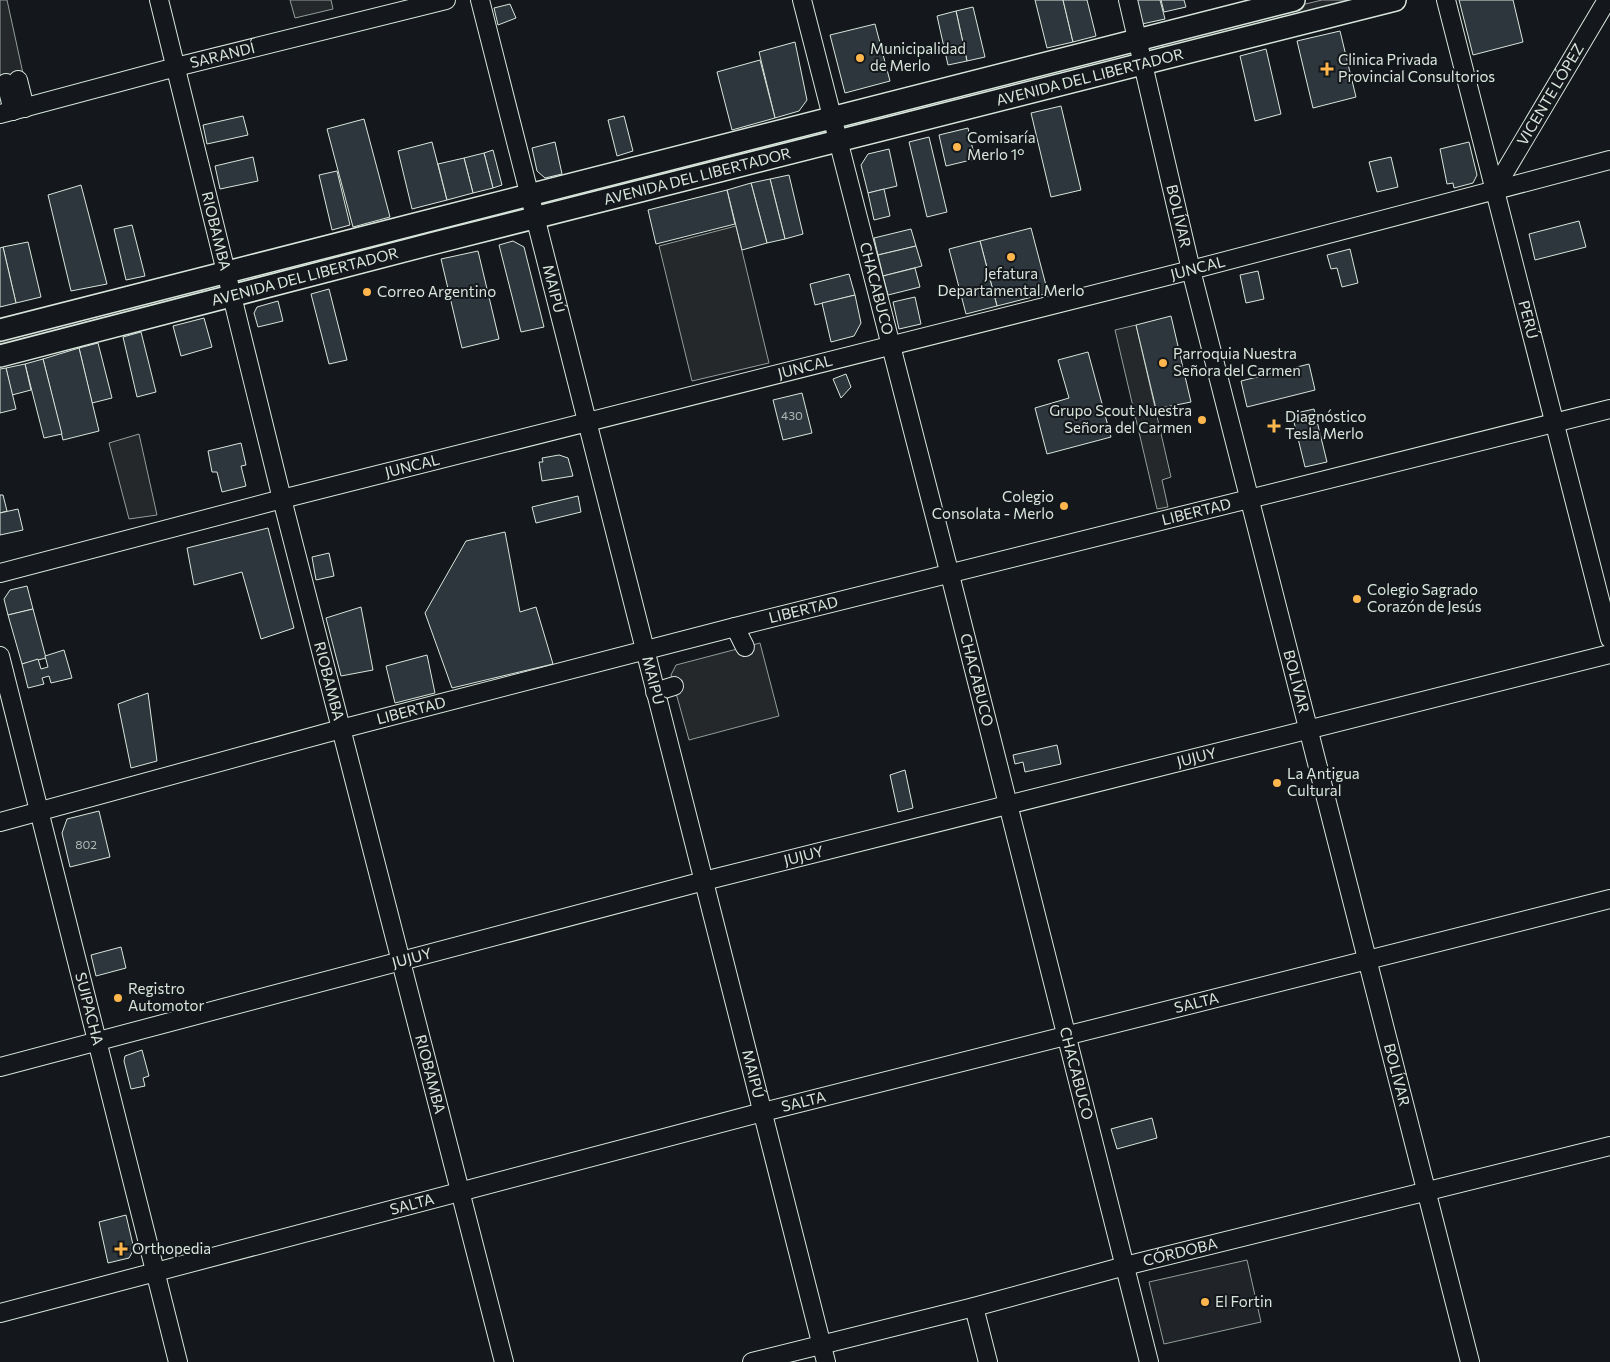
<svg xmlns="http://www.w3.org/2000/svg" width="1610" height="1362" font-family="Commissioner,sans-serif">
<rect width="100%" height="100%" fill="#14181c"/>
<path fill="#202428" stroke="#939e99" d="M1247,1260L1261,1322L1164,1344L1149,1282Z"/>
<g fill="#24282b" stroke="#939e99">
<path d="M0,0H7L24,78L0,84Z"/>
<path d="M290,0H331L333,9L295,18Z"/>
<path d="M1322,0H1363L1161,50L1165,38Z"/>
<path d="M1113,54L1107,66L861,126L864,117Z"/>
<path d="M809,130L805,142L555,205L557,197Z"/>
<path d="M511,206L506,218L253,283L256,274Z"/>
<path d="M736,226L769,363L692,381L659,246Z"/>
<path d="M203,288L201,299L0,349V340Z"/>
<path d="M1136,325L1171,477L1162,480L1168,507L1157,509L1115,330Z"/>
<path d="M139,434L157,515L129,519L109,443Z"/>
<path d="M760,643L779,716L689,740L671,675L676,665Z"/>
</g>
<g fill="#2c363c" stroke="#d8e6dc">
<path d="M1035,0H1063L1073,42L1047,48Z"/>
<path d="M1063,0H1087L1096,36L1073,42Z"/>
<path d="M1136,0H1160L1165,19L1142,24Z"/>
<path d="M1161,0H1184L1186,7L1164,12Z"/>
<path d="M1459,0H1513L1523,42L1473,55Z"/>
<path d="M510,4L516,18L498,25L494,8Z"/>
<path d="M973,7L985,57L967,61L956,11Z"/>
<path d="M956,11L967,61L948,65L937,16Z"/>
<path d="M875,24L890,81L845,93L830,35Z"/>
<path d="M1340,31L1356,97L1313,108L1297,41Z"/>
<path d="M795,42L807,100L799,111L775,118L759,52Z"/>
<path d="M1266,49L1281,114L1255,121L1240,56Z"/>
<path d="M760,60L775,118L732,130L717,72Z"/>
<path d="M1061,106L1081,190L1051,197L1031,113Z"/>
<path d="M243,116L248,135L207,144L203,125Z"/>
<path d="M624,116L633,151L617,156L608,120Z"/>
<path d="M364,119L390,217L353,227L327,129Z"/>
<path d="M968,128L975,159L946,166L939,135Z"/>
<path d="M929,137L947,212L927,217L909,142Z"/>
<path d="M432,142L447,200L412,209L398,151Z"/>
<path d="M555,142L562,174L545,178L537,171L532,148Z"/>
<path d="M1469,142L1477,175L1473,183L1454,188L1453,183L1447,184L1440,149Z"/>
<path d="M889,149L897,186L868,193L861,165L868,154Z"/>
<path d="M493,150L502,185L493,188L484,153Z"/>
<path d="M484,153L493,188L473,193L464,158Z"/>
<path d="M253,157L258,181L220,189L215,166Z"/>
<path d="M1391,157L1398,187L1377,192L1369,162Z"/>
<path d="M464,158L473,193L447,200L438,164Z"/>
<path d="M337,171L350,225L332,230L319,175Z"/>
<path d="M789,175L803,234L785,239L770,179Z"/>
<path d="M770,179L785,239L767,243L751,183Z"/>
<path d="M751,183L767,243L742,250L727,190Z"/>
<path d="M81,185L107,284L71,291L48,195Z"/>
<path d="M884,189L890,216L874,220L868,193Z"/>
<path d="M727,190L735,224L656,244L648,210Z"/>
<path d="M1579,221L1586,247L1535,260L1529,234Z"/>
<path d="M132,225L145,276L126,280L114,229Z"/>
<path d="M1031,228L1048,293L997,306L980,241Z"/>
<path d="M911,229L916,246L878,255L874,238Z"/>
<path d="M513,241L524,247L544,327L521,332L499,245Z"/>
<path d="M980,241L997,306L966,314L949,249Z"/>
<path d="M28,242L41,297L16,303L3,247Z"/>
<path d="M916,246L922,266L883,276L878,255Z"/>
<path d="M3,247L16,303L0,307V248Z"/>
<path d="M1350,249L1358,283L1342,287L1337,268L1331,269L1327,255Z"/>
<path d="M478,251L499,339L462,348L441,259Z"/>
<path d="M915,268L920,287L888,295L883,276Z"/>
<path d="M1258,271L1264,299L1246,303L1240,275Z"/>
<path d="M849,274L855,295L815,305L810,284Z"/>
<path d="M329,289L347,360L329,364L311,294Z"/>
<path d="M855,295L861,323L854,336L831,342L822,303Z"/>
<path d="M915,297L921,324L899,329L893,302Z"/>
<path d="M278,301L283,321L258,327L254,313L257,307Z"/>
<path d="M1171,316L1191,402L1156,409L1136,325Z"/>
<path d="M204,318L212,347L181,356L173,326Z"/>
<path d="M141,332L156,392L137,397L123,337Z"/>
<path d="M98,343L112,398L92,403L79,348Z"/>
<path d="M79,348L99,431L63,440L43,359Z"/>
<path d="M1088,352L1111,437L1047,454L1035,408L1069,398L1058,360Z"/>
<path d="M43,359L62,434L44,438L25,364Z"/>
<path d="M25,364L31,390L12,395L6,368Z"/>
<path d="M1309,364L1315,390L1247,407L1241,381Z"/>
<path d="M6,368L16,409L0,413V369Z"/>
<path d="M846,374L851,387L841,398L833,379Z"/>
<path d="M802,393L812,433L783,440L773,400Z"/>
<path d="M1314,409L1327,462L1305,467L1292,414Z"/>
<path d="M241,443L246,465L241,466L246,486L222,492L217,472H212L208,451Z"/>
<path d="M559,455L568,458L573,476L542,481L539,462H543L542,458Z"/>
<path d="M0,495H3L7,511L0,513Z"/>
<path d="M578,496L581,512L536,523L532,507Z"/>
<path d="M18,509L23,530L0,535V513Z"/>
<path d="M268,528L294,628L261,639L242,572L194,585L187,548Z"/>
<path d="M505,532L520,612L536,607L553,664L452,688L425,613L466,541Z"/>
<path d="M329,553L334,576L316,580L312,557Z"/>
<path d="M27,586L33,609L8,615L4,599L10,590Z"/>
<path d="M361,607L373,670L341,676L326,618Z"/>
<path d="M33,609L46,658L22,664L8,615Z"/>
<path d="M64,650L72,678L51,683L49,676L42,678L44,684L28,688L22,664L38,659L41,669L48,667L45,656Z"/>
<path d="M427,655L435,693L395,703L386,666Z"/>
<path d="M148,693L157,761L131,768L118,704Z"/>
<path d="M1057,745L1061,764L1025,772L1023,762L1015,764L1013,755Z"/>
<path d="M905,770L913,808L898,812L890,775Z"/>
<path d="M99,811L110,857L70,867L62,833L67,819Z"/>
<path d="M121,947L126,968L96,976L91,955Z"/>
<path d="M142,1050L149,1076L143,1078L145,1086L131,1089L124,1061L125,1056Z"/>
<path d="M1152,1118L1157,1138L1117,1149L1111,1129Z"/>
<path d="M126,1215L134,1249L129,1258L108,1263L99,1222Z"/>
</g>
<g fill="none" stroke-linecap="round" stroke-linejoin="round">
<g stroke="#d8e6dc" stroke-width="20">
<g id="minor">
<path id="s1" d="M159,0L282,499L504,1362"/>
<path id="s2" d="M480,0L826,1362"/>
<path id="s3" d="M802,0L950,575L1149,1362"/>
<path id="s4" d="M1128,0L1191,270L1470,1362"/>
<path id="s5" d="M1446,0L1610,639"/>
<path d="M18,80L25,108"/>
<path d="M6,83L13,111"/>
<path id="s6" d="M0,114L176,67L446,0"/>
<path id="s7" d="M1494,190L1607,0"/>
<path id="s8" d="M0,573L282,499L1191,270L1610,160"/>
<path d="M735,627L745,647"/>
<path id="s9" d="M0,656L178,1362"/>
<path d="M655,692L674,686"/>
<path id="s10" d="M0,822L341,729L735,627L1610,409"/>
<path id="s11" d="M0,1067L704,881L1610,654"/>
<path d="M974,1307L988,1362"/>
<path id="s12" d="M0,1313L763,1112L1610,899"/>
<path id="s13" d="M752,1362L974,1307L1125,1266L1610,1146"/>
</g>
</g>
<g stroke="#d8e6dc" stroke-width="24">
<g id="major">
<path d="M0,330L1294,0"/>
<path id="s14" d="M0,356L435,243L1395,0"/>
</g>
</g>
<use href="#minor" stroke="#14181c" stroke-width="18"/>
<use href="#major" stroke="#14181c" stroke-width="21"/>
</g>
<g fill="#ffb74d" stroke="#14181c" stroke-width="2">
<circle cx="860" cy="58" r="5"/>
<path d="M1324.5 61.5h5v5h5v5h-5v5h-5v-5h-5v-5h5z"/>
<circle cx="957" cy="147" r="5"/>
<circle cx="1011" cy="257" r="5"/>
<circle cx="367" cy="292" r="5"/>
<circle cx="1163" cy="363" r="5"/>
<circle cx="1202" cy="420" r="5"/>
<path d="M1271.5 418.5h5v5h5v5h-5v5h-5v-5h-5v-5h5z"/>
<circle cx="1064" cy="506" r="5"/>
<circle cx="1357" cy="599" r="5"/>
<circle cx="1277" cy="783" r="5"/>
<circle cx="118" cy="998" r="5"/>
<path d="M118.5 1241.5h5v5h5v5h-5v5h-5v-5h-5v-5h5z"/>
<circle cx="1205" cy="1302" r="5"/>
</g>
<g text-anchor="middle" stroke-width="4" stroke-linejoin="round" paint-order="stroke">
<g font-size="12" fill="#adbab4">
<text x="792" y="420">430</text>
<text x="86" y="849">802</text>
</g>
<g font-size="15" fill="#d8e6dc" stroke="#14181c" text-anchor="start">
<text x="870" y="54">Municipalidad<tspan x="870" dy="17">de Merlo</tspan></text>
<text x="1338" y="65">Clinica Privada<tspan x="1338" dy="17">Provincial Consultorios</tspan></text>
<text x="967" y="143">Comisaría<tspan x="967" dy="17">Merlo 1°</tspan></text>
<text x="1011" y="279" text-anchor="middle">Jefatura<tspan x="1011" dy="17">Departamental Merlo</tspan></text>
<text x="377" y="297">Correo Argentino</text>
<text x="1173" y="359">Parroquia Nuestra<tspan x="1173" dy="17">Señora del Carmen</tspan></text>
<text x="1192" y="416" text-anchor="end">Grupo Scout Nuestra<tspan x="1192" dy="17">Señora del Carmen</tspan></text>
<text x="1285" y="422">Diagnóstico<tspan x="1285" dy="17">Tesla Merlo</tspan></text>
<text x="1054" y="502" text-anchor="end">Colegio<tspan x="1054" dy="17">Consolata - Merlo</tspan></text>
<text x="1367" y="595">Colegio Sagrado<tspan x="1367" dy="17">Corazón de Jesús</tspan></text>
<text x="1287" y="779">La Antigua<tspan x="1287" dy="17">Cultural</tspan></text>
<text x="128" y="994">Registro<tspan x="128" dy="17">Automotor</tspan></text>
<text x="132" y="1254">Orthopedia</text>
<text x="1215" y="1307">El Fortin</text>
</g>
<g font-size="15" fill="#d8e6dc" stroke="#14181c">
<text dy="5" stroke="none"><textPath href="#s6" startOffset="230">SARANDÍ</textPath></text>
<text dy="5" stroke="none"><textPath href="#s14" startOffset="1125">AVENIDA DEL LIBERTADOR</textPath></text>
<text dy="5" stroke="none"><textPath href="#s7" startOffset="111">VICENTE LÓPEZ</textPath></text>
<text dy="5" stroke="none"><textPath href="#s14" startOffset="720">AVENIDA DEL LIBERTADOR</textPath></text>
<text dy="5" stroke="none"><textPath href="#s4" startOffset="222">BOLÍVAR</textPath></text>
<text dy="5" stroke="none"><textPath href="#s1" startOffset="238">RIOBAMBA</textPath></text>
<text dy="5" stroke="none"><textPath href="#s8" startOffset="1236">JUNCAL</textPath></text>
<text dy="5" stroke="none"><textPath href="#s14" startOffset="315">AVENIDA DEL LIBERTADOR</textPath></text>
<text dy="5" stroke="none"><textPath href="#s2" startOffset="298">MAIPÚ</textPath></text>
<text dy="5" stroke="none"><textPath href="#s3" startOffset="298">CHACABUCO</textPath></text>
<text dy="5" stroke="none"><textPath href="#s5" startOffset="330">PERÚ</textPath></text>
<text dy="5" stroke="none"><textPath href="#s8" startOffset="831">JUNCAL</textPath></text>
<text dy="5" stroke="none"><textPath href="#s8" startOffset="426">JUNCAL</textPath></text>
<text dy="5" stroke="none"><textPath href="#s10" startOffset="1236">LIBERTAD</textPath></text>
<text dy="5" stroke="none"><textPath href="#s10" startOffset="831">LIBERTAD</textPath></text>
<text dy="5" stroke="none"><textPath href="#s2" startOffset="702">MAIPÚ</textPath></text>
<text dy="5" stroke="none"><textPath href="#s3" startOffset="702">CHACABUCO</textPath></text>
<text dy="5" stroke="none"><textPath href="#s4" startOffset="702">BOLÍVAR</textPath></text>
<text dy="5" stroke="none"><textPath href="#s1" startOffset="702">RIOBAMBA</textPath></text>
<text dy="5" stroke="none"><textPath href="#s10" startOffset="426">LIBERTAD</textPath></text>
<text dy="5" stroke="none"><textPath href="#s11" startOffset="1236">JUJUY</textPath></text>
<text dy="5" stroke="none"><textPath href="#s11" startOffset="831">JUJUY</textPath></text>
<text dy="5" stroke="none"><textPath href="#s11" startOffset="426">JUJUY</textPath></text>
<text dy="5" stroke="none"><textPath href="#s12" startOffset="1236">SALTA</textPath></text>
<text dy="5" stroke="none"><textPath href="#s9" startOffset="364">SUIPACHA</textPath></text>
<text dy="5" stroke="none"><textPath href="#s2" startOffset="1108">MAIPÚ</textPath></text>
<text dy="5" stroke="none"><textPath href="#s3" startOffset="1108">CHACABUCO</textPath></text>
<text dy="5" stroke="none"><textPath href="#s1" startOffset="1108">RIOBAMBA</textPath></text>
<text dy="5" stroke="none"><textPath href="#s4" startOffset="1108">BOLÍVAR</textPath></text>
<text dy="5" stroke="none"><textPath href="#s12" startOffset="831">SALTA</textPath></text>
<text dy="5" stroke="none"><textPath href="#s12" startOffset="426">SALTA</textPath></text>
<text dy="5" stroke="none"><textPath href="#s13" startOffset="442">CÓRDOBA</textPath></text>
</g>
</g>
</svg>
